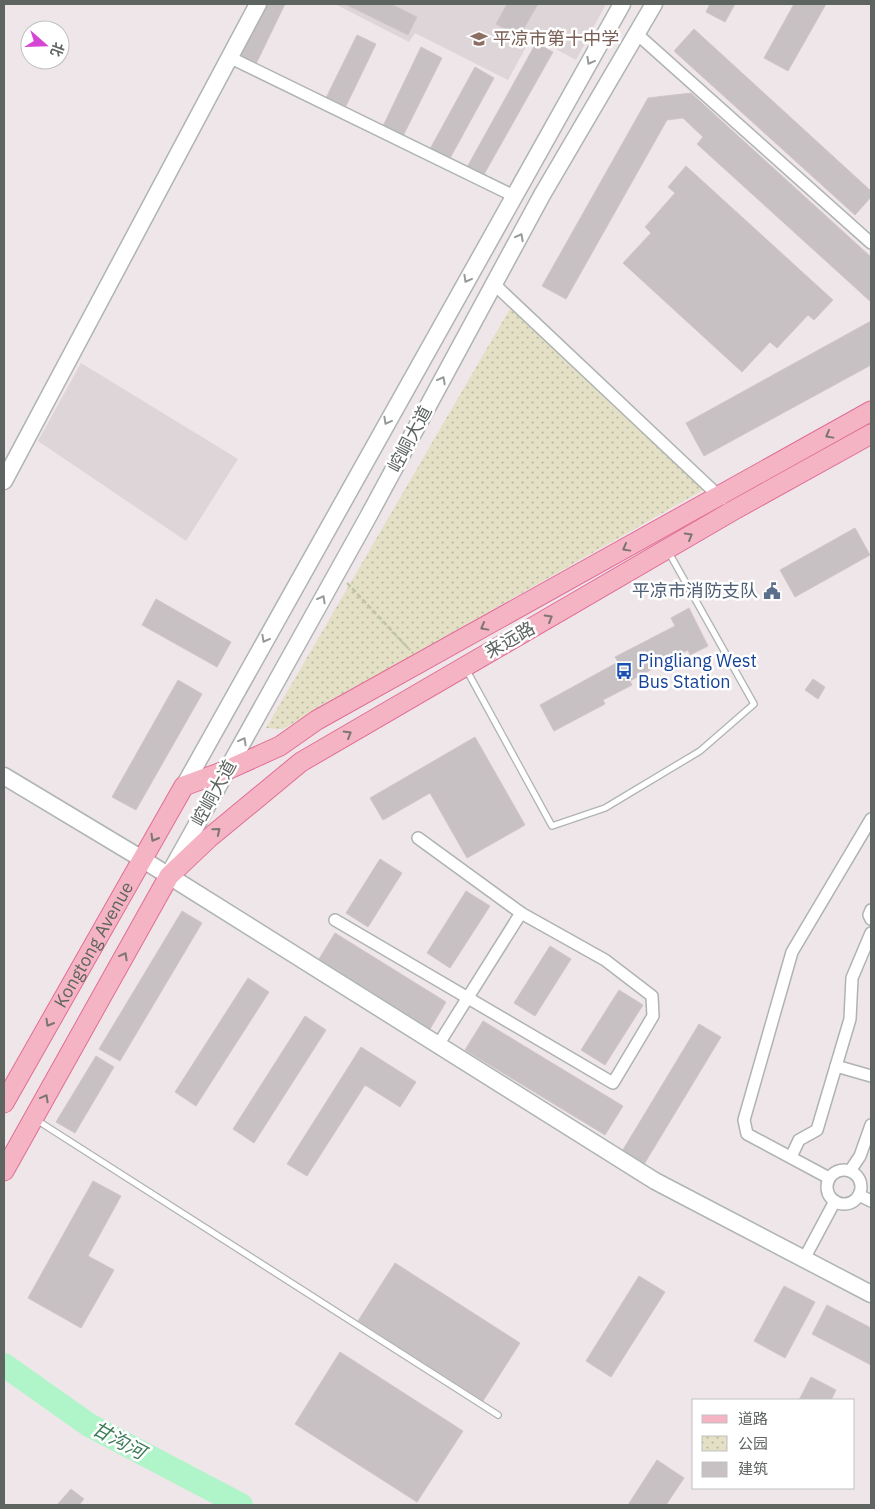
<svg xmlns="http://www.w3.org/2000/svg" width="875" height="1509" font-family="'IBM Plex Sans','Noto Sans SC',sans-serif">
<defs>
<pattern id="park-dots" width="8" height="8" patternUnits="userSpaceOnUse" patternTransform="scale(1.25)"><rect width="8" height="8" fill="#e3e0c6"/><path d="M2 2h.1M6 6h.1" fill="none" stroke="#bbb9a4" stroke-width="1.8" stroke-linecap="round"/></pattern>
</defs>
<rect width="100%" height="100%" fill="#eee6e9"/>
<g fill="#ded5d8">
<path d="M335,4H606L576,60L532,36L508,80L415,33L409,42Z"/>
<path d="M81,363L238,459L186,541L38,441Z"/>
</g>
<path fill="url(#park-dots)" d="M514,302L703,490L283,729L266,728Z"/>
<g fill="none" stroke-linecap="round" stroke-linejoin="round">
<path stroke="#b0f5c9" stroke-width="24" d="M4,1365L89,1425L241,1505"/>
</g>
<g fill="#c7c1c3" stroke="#d2c5ca">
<path d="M262,4H285L255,66L236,57Z"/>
<path d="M345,4H391L417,17L408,35Z"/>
<path d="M507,4H538L519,37L496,24Z"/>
<path d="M710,4H735L725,22L706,12Z"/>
<path d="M794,4H826L788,71L764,58Z"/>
<path d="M694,29L871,191V197L855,215L674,51Z"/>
<path d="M357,35L376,44L345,108L326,98Z"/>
<path d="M536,43L553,52L482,178L466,169Z"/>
<path d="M421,47L442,58L403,136L383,126Z"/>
<path d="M475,67L494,78L449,160L430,149Z"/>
<path d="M691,93L871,257V302L697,144L703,137L683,118L667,120L566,299L542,286L648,98Z"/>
<path d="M686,166L833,300L814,320L808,315L777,348L770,342L742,372L623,263L651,233L645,227L675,193L668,187Z"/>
<path d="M871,321V365L704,456L686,423Z"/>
<path d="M855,528L870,555L795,597L780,570Z"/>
<path d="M156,599L231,642L217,667L142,625Z"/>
<path d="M689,608L708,646L690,655L688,650L630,681L632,685L603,700L605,704L554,731L540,705L618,662L615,657L675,626L671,618Z"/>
<path d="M813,679L825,687L818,699L805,690Z"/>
<path d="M178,680L202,694L136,810L112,797Z"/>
<path d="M475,737L525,825L467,858L430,793L383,820L370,798Z"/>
<path d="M380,859L402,873L368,927L346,913Z"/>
<path d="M466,891L490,906L450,968L427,953Z"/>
<path d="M182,911L202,923L120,1061L99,1049Z"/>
<path d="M335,933L446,1002L430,1029L319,959Z"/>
<path d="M550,946L571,959L535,1016L514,1003Z"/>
<path d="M248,978L269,992L196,1106L175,1092Z"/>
<path d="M619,990L643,1005L605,1065L581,1050Z"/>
<path d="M305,1016L326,1030L254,1143L233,1129Z"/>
<path d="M483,1021L623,1106L605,1135L465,1050Z"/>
<path d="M699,1024L721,1037L643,1166L621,1153Z"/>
<path d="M361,1047L416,1082L400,1107L365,1085L307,1176L287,1164Z"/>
<path d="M96,1056L114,1067L75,1133L56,1122Z"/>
<path d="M93,1181L121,1196L88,1256L114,1270L81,1328L28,1298Z"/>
<path d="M395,1263L520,1343L483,1401L358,1321Z"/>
<path d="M639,1276L665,1292L611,1377L586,1361Z"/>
<path d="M784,1286L815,1302L785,1358L754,1341Z"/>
<path d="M827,1305L871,1328V1365L812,1334Z"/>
<path d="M340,1352L463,1431L417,1502L295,1424Z"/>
<path d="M811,1377L836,1390L831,1400H799Z"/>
<path d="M657,1460L684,1478L666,1505H628Z"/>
<path d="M71,1489L84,1499L79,1505H57Z"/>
</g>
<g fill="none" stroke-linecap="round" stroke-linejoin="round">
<g stroke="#afb4b2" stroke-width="8">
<g id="lane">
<path d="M466,669L552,826L605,808L700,751L754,704L668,551"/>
<path d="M35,1119L498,1415"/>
</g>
</g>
<g stroke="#afb4b2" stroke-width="14">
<g id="street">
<path d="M637,34L871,243"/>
<path d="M231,58L514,196"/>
<path d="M494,284L722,499"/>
<path d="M871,910L869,915L871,919"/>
<path d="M335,920L613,1083L653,1016L652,996L605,960L521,913L418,838"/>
<path d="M438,1045L521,913"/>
<path d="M836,1066L871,1076"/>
<path d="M791,1157L799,1140L817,1130L850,1019L852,978L871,933"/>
<circle cx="844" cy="1187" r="17"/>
<path d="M850,1171L860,1156L871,1125"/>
<path d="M829,1178L747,1134L744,1120L792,952L871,819"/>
<path d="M859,1195L871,1201"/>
<path d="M804,1259L835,1201"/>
</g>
</g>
<g stroke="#aeb5b2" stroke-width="19">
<g id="secondary">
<path d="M4,481L258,4"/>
<path d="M4,776L142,859L655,1181L871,1294"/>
<path d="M184,786L622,4"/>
<path d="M172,869L368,517L542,195L654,4"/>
</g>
</g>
<g stroke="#e16d97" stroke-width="21">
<g id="primary">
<path id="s1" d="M4,1103L184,786L227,770L280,746L317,720L871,411"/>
<path d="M4,1171L169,876L209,838L301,762L734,510L871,434"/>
</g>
</g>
<path stroke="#bfc6a2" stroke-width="2.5" stroke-dasharray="5 2.5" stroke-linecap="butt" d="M347,583L410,650"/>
<use href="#lane" stroke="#fff" stroke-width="5.5"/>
<use href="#street" stroke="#fff" stroke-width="11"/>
<use href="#secondary" stroke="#fff" stroke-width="16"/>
<use href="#primary" stroke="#f5b4c4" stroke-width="19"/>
</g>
<defs><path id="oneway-chevron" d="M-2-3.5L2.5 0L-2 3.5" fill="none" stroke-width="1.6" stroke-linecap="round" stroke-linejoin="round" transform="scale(1.25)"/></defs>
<g stroke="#969b98">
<use href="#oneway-chevron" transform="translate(590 61) rotate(119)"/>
<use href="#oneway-chevron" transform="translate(520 237) rotate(-62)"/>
<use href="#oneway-chevron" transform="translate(467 279) rotate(119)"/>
<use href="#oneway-chevron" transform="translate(442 380) rotate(-62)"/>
<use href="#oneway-chevron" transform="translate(387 421) rotate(119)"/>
<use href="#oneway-chevron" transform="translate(322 599) rotate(-61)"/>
<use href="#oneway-chevron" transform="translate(265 639) rotate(119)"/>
<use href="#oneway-chevron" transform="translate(243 741) rotate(-61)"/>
</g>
<g stroke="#7c7575">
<use href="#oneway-chevron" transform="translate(829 435) rotate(151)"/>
<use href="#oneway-chevron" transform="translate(689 536) rotate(-30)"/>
<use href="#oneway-chevron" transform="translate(626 548) rotate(151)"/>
<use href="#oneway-chevron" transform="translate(549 618) rotate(-30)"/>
<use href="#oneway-chevron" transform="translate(484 627) rotate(151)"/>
<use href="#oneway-chevron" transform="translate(348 734) rotate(-30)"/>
<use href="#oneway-chevron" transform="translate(217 831) rotate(-39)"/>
<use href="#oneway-chevron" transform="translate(154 838) rotate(120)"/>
<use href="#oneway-chevron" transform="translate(124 956) rotate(-61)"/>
<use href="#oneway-chevron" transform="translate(49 1023) rotate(120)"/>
<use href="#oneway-chevron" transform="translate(45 1098) rotate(-61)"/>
</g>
<defs>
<g id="school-bare" transform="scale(1.35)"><path d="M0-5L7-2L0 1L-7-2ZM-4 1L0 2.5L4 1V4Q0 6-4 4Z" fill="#8d6e63" stroke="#fff" stroke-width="2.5" paint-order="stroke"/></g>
<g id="civic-bare" transform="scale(1.35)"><path d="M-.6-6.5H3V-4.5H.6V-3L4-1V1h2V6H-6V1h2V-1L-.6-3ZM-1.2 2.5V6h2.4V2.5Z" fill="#5c6f8a" stroke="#fff" stroke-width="2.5" paint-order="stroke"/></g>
<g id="bus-bare" transform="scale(1.35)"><path d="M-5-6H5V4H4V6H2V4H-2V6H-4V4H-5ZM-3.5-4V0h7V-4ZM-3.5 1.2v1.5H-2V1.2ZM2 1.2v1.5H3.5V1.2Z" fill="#1a4fb4" stroke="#fff" stroke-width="2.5" paint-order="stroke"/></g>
</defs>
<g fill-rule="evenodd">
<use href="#school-bare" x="479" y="39"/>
<use href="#civic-bare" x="772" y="591"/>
<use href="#bus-bare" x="624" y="671"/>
</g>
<g text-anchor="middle" stroke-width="5" stroke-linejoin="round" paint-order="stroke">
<g font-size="18" fill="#785e54" stroke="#fff" text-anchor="start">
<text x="493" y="45">平凉市第十中学</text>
</g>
<g font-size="18" fill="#5e6561" stroke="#fff">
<text transform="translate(410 439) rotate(-62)" y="6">崆峒大道</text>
<text transform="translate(510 640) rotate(-30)" y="6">来远路</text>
<text transform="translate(214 793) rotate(-61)" y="6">崆峒大道</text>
<text dy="6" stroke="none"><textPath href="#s1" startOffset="182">Kongtong Avenue</textPath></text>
</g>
<g font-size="18" fill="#4e5e75" stroke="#fff" text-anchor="end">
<text x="758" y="597">平凉市消防支队</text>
</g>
<g font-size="18" fill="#164399" stroke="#fff" text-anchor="start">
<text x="638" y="667">Pingliang West<tspan x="638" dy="21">Bus Station</tspan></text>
</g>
<g font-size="19" font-style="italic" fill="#3d7c58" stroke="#fff">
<text transform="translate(119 1440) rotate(28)" y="7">甘沟河</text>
</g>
</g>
<rect width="875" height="1509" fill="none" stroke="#5e6561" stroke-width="10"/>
<rect x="692" y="1399" width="162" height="90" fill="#ffffff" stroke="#bfc1c0"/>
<rect x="702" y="1415" width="25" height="8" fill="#f5b4c4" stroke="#bfc1c0"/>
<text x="738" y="1424" font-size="15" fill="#5e6561">道路</text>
<rect x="702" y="1436" width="25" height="15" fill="url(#park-dots)" stroke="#bfc1c0"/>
<text x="738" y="1449" font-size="15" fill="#5e6561">公园</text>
<rect x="702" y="1462" width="25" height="15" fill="#c7c1c3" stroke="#bfc1c0"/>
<text x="738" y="1474" font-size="15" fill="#5e6561">建筑</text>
<g transform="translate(45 45) rotate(110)"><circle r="24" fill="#ffffff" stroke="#bfc1c0"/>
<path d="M0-4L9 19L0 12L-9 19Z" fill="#d546d5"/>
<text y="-8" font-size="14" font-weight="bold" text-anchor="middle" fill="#5e6561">北</text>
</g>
</svg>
